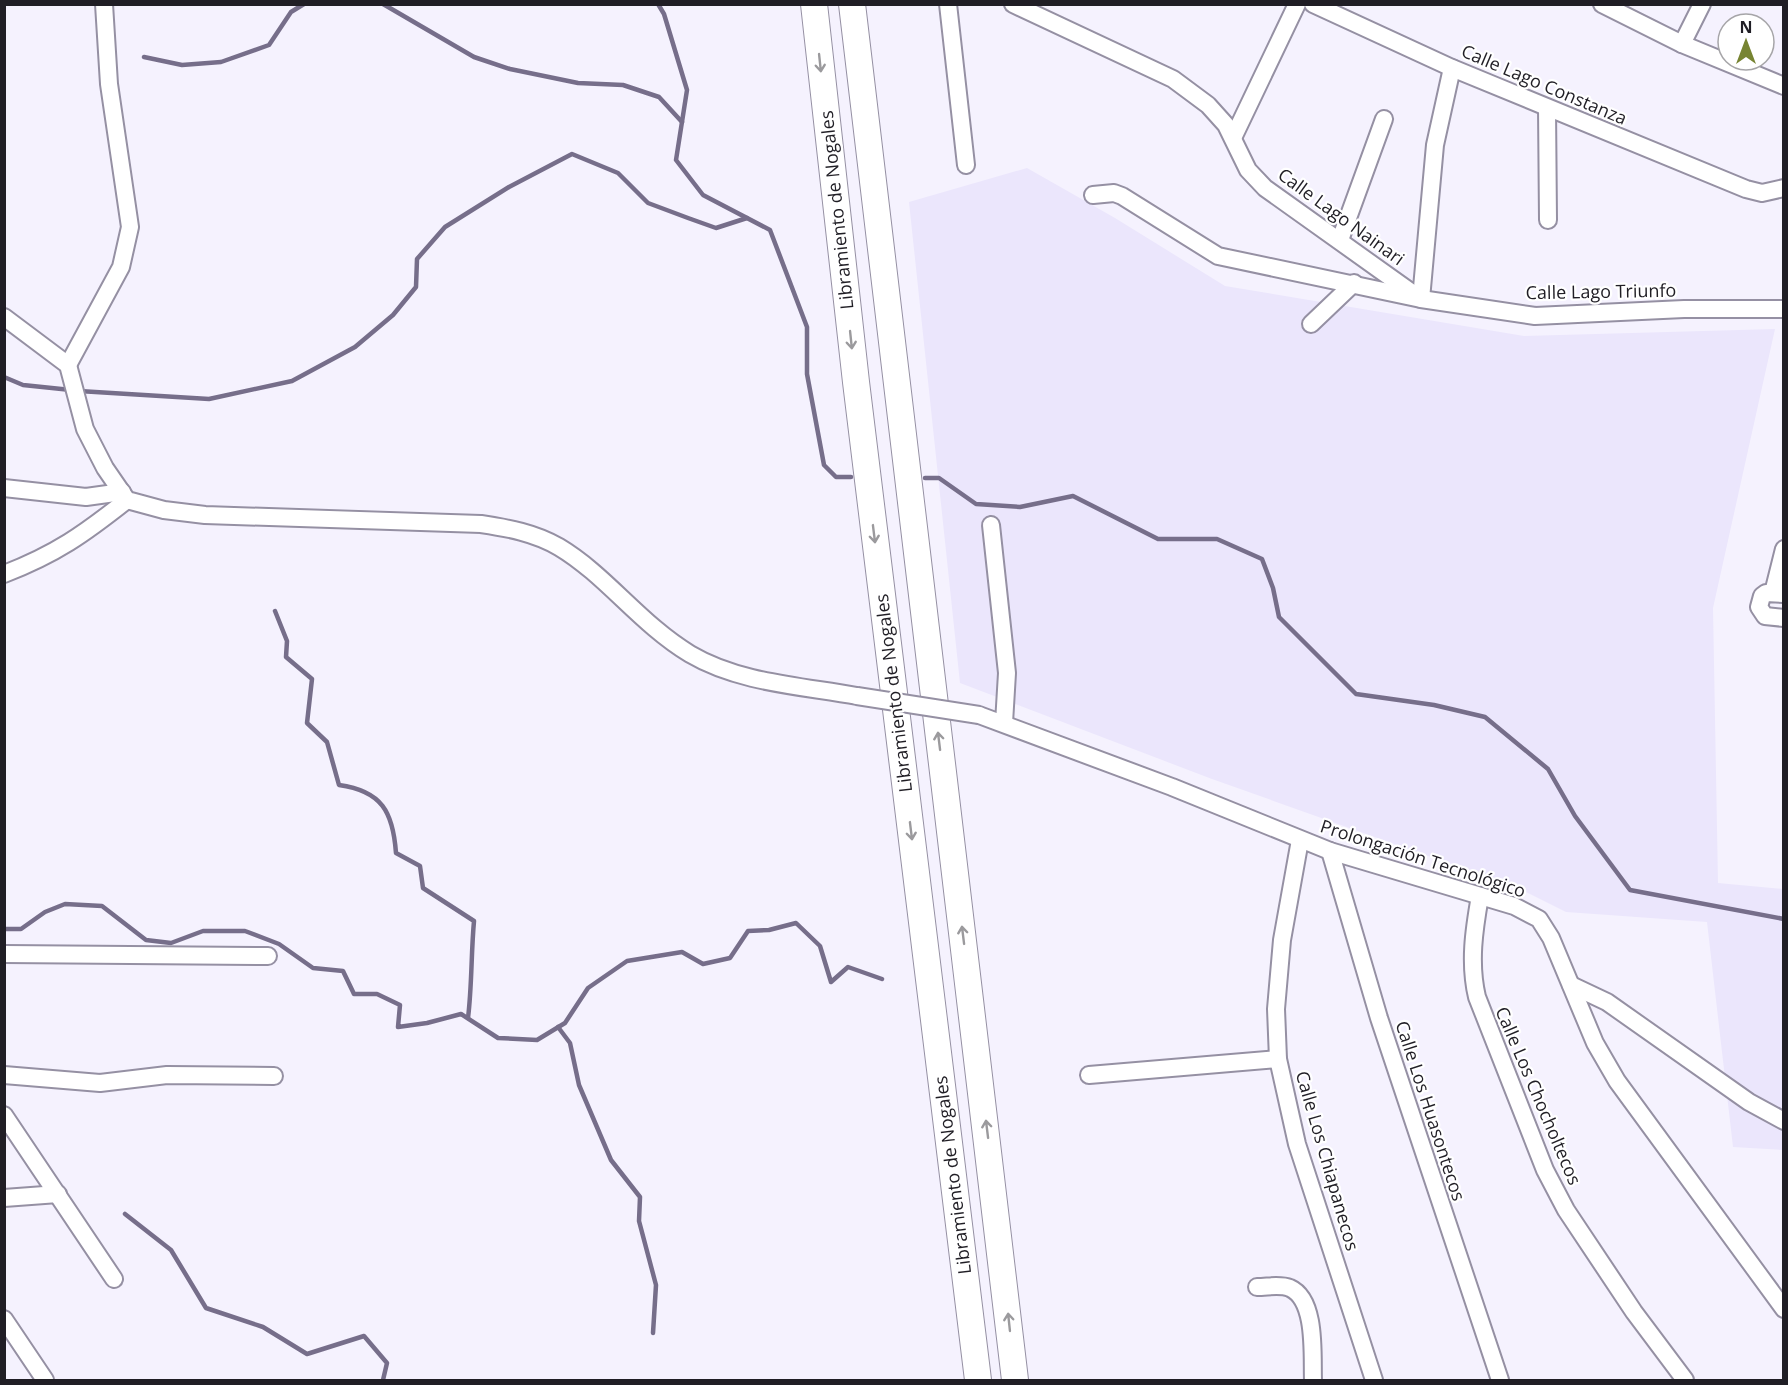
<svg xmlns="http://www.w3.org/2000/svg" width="1788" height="1385" font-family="'Open Sans',sans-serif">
<rect width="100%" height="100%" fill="#f5f2fe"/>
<path fill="#ebe6fc" d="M1027,168L1115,218L1225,286L1524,336L1775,329L1713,608L1718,883L1783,889V1150L1733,1147L1707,922L1566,912L1518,888L1212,779L960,683L909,202Z"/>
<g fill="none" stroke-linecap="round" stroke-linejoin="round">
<g stroke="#766e8a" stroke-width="4.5">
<path d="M383,4L474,57L510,69L578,83L623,85L659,97L682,122"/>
<path d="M658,4L664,14L687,90L676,160L703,195L770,230L807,327V374L824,465L836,477H851"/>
<path d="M144,57L182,65L221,62L269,45L291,12L304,4"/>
<path d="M4,377L23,385L71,390"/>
<path d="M79,391L209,399L292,381L355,347L393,315L416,287L417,259L445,227L509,187L572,154L618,173L648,203L688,218L716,228L747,218"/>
<path d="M925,478H939L976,504L1020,507L1073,496L1158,539H1217L1262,559L1273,588L1279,617L1356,694L1434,705L1485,717L1548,769L1575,816L1630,890L1784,919"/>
<path d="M275,611L287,641L286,657L312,679L307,723L327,742L339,785C382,791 393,812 396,853L420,866L423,888L474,921C471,954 472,986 468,1018"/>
<path d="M4,929H21L45,912L65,904L102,906L146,940L171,943L203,931H245L279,944L313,968L343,971L354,994H377L400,1005L398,1027L427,1023L461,1014L498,1038L537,1040L565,1023L588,988L627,961L682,952L703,964L730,958L748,931L769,930L796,923L820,946L831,982L848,967L882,979"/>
<path d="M558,1027L570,1043L579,1085L611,1160L640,1197L639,1221L656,1285L653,1333"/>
<path d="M125,1214L171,1250L206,1308L263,1327L307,1354L364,1336L387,1363L383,1380"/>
</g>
<g stroke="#9590a3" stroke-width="20">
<g id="minor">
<path d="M948,4L966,165"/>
<path d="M1013,4L1173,79L1208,105L1226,125L1248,170L1265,188L1415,295"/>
<path d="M1313,4L1452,68L1746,189L1762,193L1784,188"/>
<path d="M1602,4L1682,44L1784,86"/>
<path d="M1682,44L1702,4"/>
<path d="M1547,108L1548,220"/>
<path d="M1233,138L1297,4"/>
<path d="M1093,195L1114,193L1122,196L1218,256L1421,299L1535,316L1684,309H1784"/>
<path d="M1340,240L1384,119"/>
<path d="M1421,299L1435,145L1452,68"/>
<path d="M4,317L68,365L85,429L105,468L127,500L164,510L205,515L481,524C508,528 535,533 559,547C606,575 640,624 690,654C739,683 802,686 857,696"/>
<path d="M1311,324L1354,283"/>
<path d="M68,365L121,267L130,227L109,84L104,4"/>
<path d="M4,488L86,497L122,492"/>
<path d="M991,525L1007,673L1004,723"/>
<path d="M4,574C56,554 84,534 127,500"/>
<path d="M1773,593L1784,549"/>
<path d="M1784,594L1766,593L1762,596L1759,607L1765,616L1784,618"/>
<path d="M979,715L1172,787L1330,851L1514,906L1539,919L1551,938L1595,1043L1617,1081L1784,1309"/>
<path d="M1300,840L1282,940L1276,1009L1278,1059L1297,1144L1374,1380"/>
<path d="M1330,851L1379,1018L1500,1380"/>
<path d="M1480,896C1474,930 1469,963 1477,997L1545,1170L1566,1210L1634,1312L1685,1380"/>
<path d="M4,954L268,956"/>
<path d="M1571,985L1607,1002L1749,1102L1784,1121"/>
<path d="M4,1075L100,1083L167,1075L274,1076"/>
<path d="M1089,1075L1278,1059"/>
<path d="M4,1115L114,1279"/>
<path d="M4,1198L58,1194"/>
<path d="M1257,1287C1268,1287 1280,1284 1290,1288C1317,1300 1312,1356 1313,1380"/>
<path d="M4,1319L45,1380"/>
</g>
</g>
<g stroke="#9590a3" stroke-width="28">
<g id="highway">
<path d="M814,4L856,382L978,1380"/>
<path d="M852,4L1015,1380"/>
</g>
</g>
<use href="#minor" stroke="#fff" stroke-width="16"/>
<use href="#highway" stroke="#fff" stroke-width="26"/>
<g stroke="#9590a3" stroke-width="20" stroke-linecap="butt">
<path id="minor-bridge" d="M857,696L979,715"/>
</g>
<use href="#minor-bridge" stroke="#fff" stroke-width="16"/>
</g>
<defs><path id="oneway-shaft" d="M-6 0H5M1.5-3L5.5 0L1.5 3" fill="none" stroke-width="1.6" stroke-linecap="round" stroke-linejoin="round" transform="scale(1.5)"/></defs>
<g stroke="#9b9a9d">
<use href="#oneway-shaft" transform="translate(820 63) rotate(84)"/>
<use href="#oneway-shaft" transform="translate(851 340) rotate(84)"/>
<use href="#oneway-shaft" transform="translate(874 534) rotate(83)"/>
<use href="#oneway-shaft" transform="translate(939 741) rotate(-97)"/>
<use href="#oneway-shaft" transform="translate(911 831) rotate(83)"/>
<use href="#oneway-shaft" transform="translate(963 935) rotate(-97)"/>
<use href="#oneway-shaft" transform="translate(987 1129) rotate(-97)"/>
<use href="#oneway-shaft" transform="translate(1009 1322) rotate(-96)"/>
</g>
<g text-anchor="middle" stroke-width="4.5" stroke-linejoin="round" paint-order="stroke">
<g font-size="18" fill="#201e25" stroke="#fff">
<text transform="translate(1544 85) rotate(23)" y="6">Calle Lago Constanza</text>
<text transform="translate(837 210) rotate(-96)" y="6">Libramiento de Nogales</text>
<text transform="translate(1341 217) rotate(36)" y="6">Calle Lago Nainari</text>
<text transform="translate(1601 292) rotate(-1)" y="6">Calle Lago Triunfo</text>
<text transform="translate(894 693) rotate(-97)" y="6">Libramiento de Nogales</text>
<text transform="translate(1423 859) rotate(18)" y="6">Prolongación Tecnológico</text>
<text transform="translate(1538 1096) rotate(67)" y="6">Calle Los Chocholtecos</text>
<text transform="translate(1430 1111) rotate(72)" y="6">Calle Los Huasontecos</text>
<text transform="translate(1327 1161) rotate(74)" y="6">Calle Los Chiapanecos</text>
<text transform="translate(953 1175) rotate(-97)" y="6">Libramiento de Nogales</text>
</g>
</g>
<rect width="1788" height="1385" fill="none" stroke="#201e25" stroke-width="12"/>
<g transform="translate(1746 42)"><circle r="28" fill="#ffffff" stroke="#a6a5a8" stroke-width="1.5"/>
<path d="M0-4.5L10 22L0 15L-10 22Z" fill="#778432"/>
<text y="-9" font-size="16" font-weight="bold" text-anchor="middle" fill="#201e25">N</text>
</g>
</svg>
